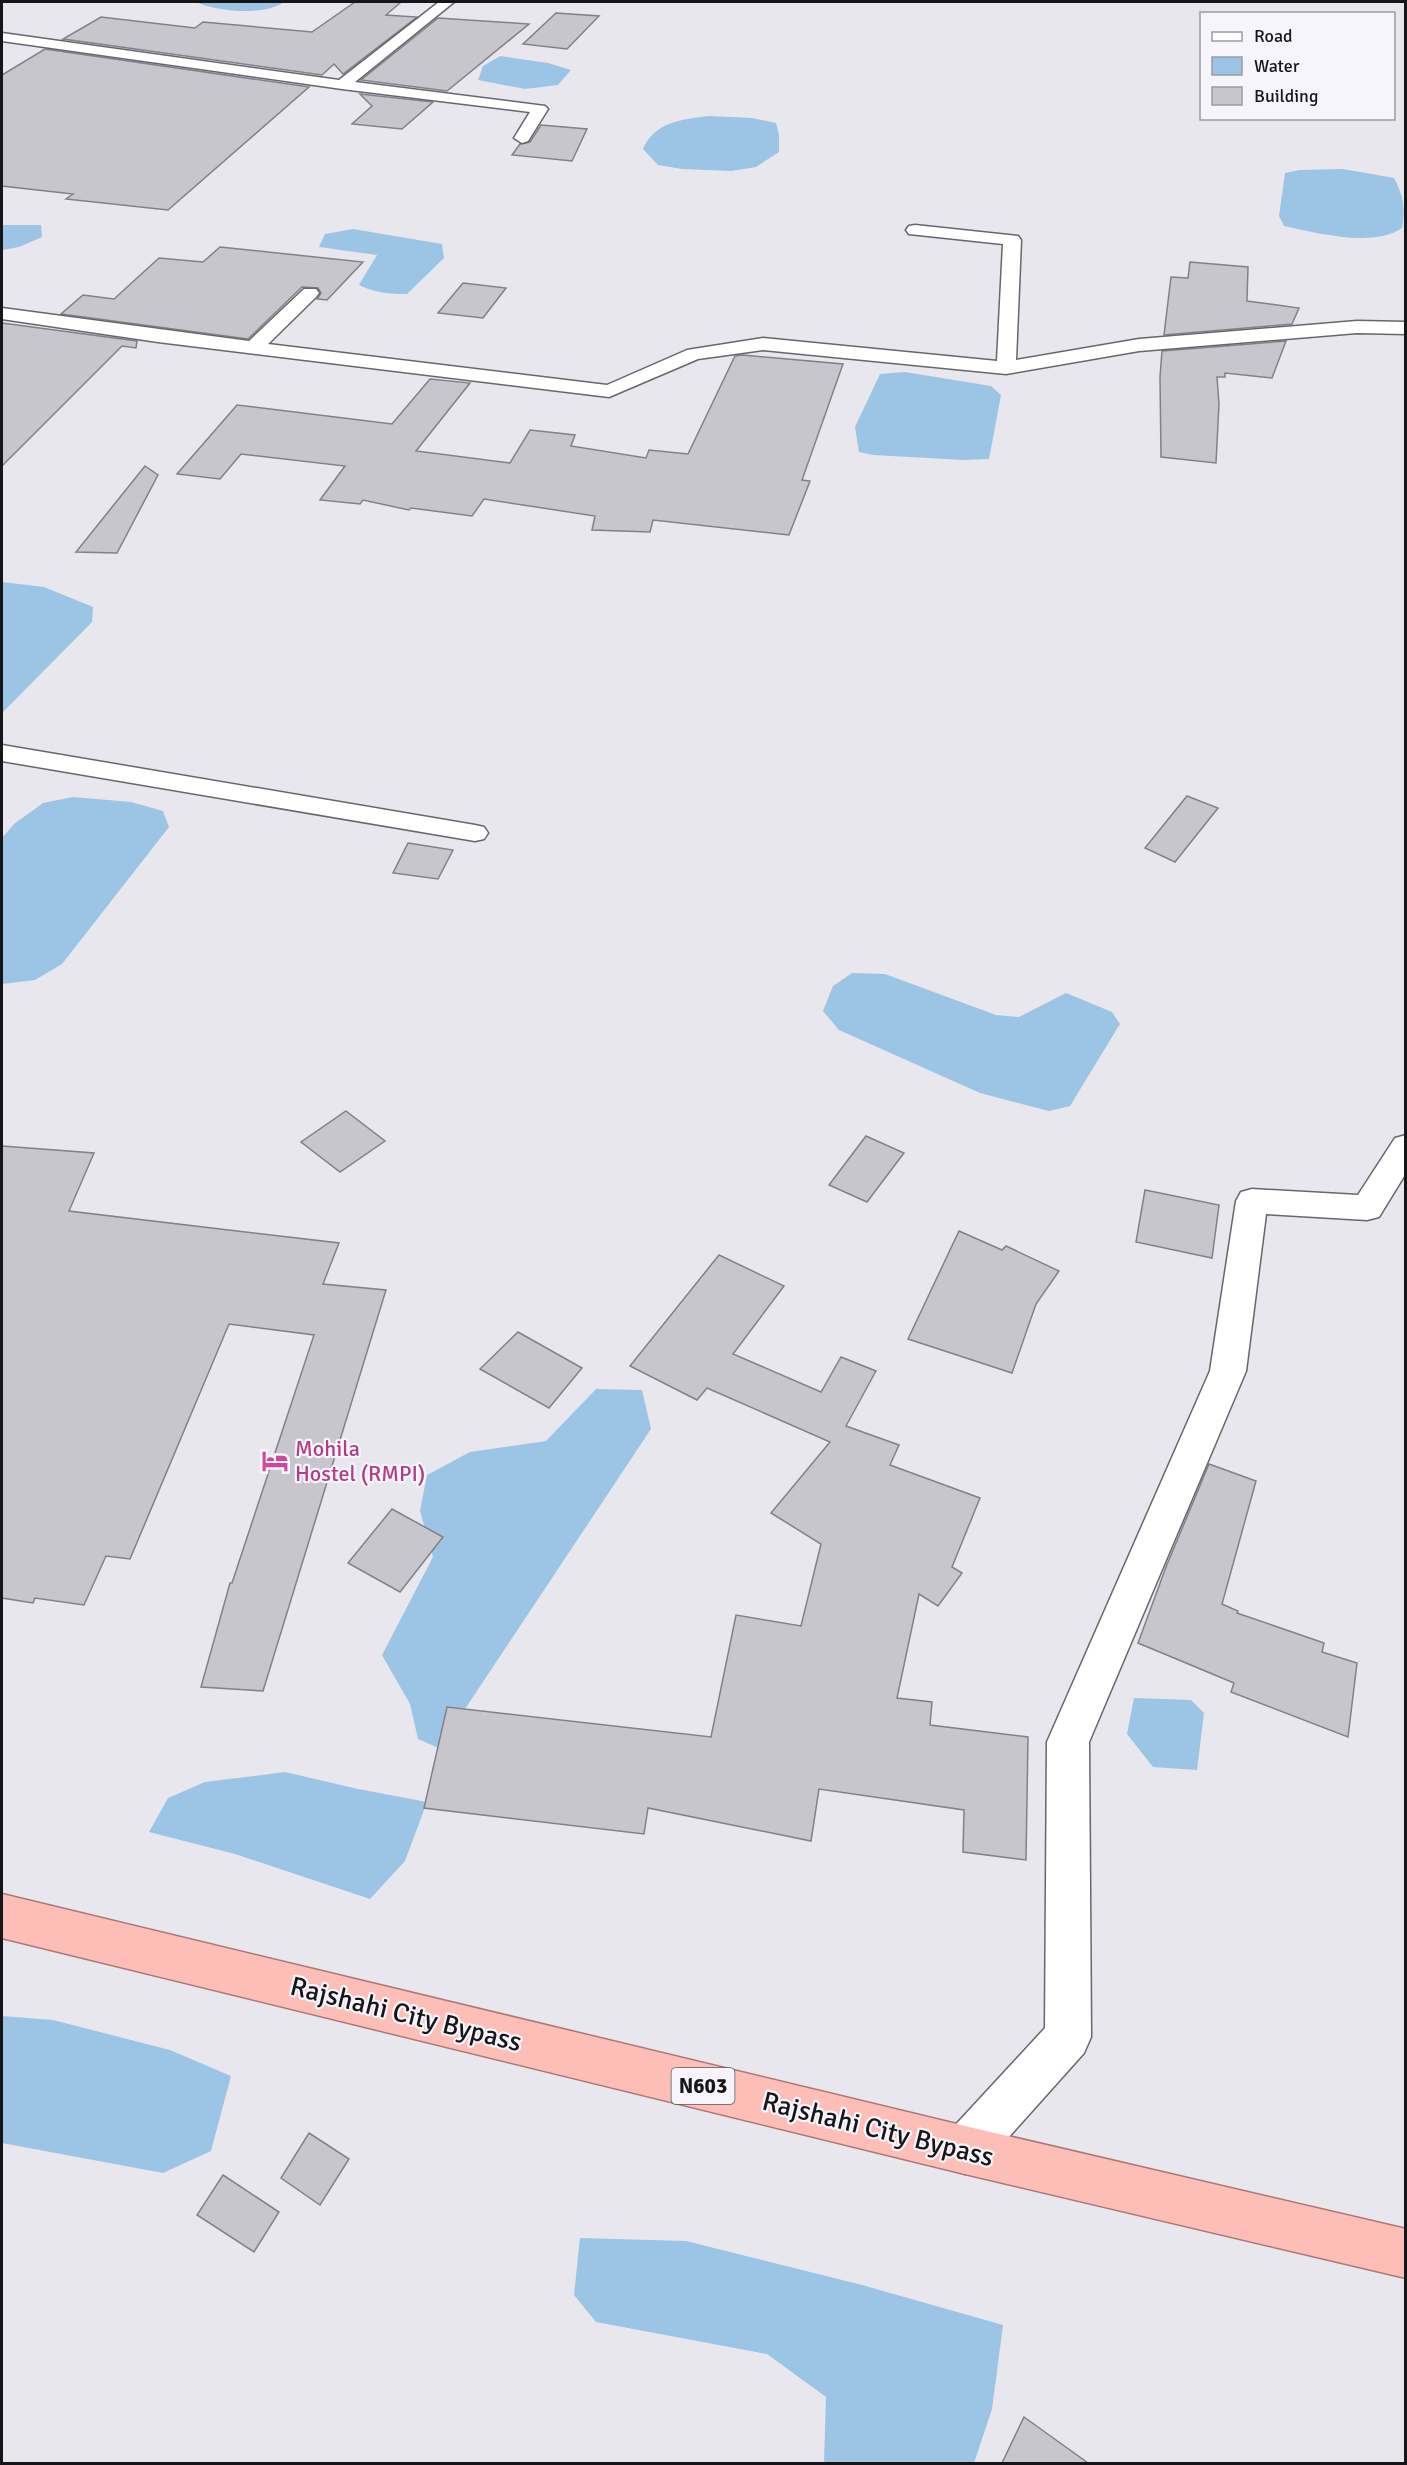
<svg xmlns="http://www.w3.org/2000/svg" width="1407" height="2465" font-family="Signika,sans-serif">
<rect width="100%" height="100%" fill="#e8e7ee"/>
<g fill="#9cc4e4">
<path d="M196,2H284C264,16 218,12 196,2Z"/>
<path d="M500,56L548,63L571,70L558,85L525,89L478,80L483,66Z"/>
<path d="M709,116L752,118L776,123L779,135V152L756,167L731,171L682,169L658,165L643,149C654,122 683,119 709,116Z"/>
<path d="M1343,169L1394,178C1403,194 1406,210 1402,228C1373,248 1317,233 1284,226L1279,216L1285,173L1300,170Z"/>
<path d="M2,225H41L42,237L19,247L2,250Z"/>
<path d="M353,229L442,244L444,258L407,294C389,294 375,293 359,285L377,255L319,247L325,234Z"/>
<path d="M905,372L991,386L1001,395L989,459L964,460L873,455L859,452L855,427L880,374Z"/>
<path d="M2,582L44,587L93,607L92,622L2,713Z"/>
<path d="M73,797L131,802L163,811L169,827L62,964L35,980L2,984V838L14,824L43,803Z"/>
<path d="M852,973L885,974L996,1015L1019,1017L1066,993L1112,1012L1120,1024L1070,1106L1049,1111L980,1093L839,1030L823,1011L833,986Z"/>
<path d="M596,1389L642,1390L651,1429L439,1748L418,1739L410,1704L382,1655L433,1557L420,1511L427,1475L470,1452L546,1441Z"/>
<path d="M1134,1698L1191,1700L1204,1713L1197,1770L1153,1767L1127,1734Z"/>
<path d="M285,1772L358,1789L427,1802L405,1861L370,1899L235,1854L149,1832L168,1798L205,1782Z"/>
<path d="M2,2016L53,2020L170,2050L231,2076L211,2151L163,2173L2,2143Z"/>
<path d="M580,2238L686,2241L862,2285L1003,2325L992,2409L974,2463H824L826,2397L767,2354L596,2322L574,2295Z"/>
</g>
<g fill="#c8c6cd" stroke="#828187" stroke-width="1.5">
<path d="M355,2H401L386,15L417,17L343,74L334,64L322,75L63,39L101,17L195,28L203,22L312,32Z"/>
<path d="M556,13L599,16L567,49L523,44Z"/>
<path d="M438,18L529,24L447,91L361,80Z"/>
<path d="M45,49L309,87L168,210L66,199L73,194L2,186V75Z"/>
<path d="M360,94L433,102L402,129L352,124L372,106Z"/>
<path d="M541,125L587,129L572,161L512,155L520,144L530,142Z"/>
<path d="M220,247L363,262L327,300L317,299L321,293L318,288L302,287L248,339L61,314L83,295L114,299L159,258L203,262Z"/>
<path d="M1190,262L1248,267L1247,301L1299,308L1292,324L1164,335L1171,277L1188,278Z"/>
<path d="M463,283L506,288L483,318L438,313Z"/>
<path d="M2,323L137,341L136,348L122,346L2,466Z"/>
<path d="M1286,341L1272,378L1225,373V377H1217L1219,404L1216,463L1161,457L1160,377L1162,351Z"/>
<path d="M743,355L843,364L802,480L810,481L789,535L653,520L650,532L592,530L595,516L484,499L472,516L411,508L409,510L363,500L360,504L320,500L345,466L241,454L220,479L177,474L237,405L392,424L430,379L470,383L416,451L510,463L530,430L575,435L571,446L646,458L649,450L688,454L735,356Z"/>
<path d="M145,466L158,475L117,553L76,552Z"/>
<path d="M1187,796L1218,808L1175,862L1145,848Z"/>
<path d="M408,843L453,850L438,879L393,873Z"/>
<path d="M346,1111L385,1141L340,1172L301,1142Z"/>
<path d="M866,1136L904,1153L867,1202L829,1185Z"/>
<path d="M2,1146L94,1153L69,1211L339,1243L323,1284L386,1290L263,1691L201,1687L230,1583H232L314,1335L229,1324L130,1559L106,1556L84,1605L35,1598L33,1603L2,1598Z"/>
<path d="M1145,1190L1219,1205L1212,1258L1136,1242Z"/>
<path d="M959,1231L1002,1250L1006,1246L1059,1271L1036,1304L1012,1373L908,1339Z"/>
<path d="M719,1255L784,1286L733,1354L821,1392L841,1357L876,1371L846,1426L899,1445L890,1465L980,1498L952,1567L962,1573L938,1606L919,1594L897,1698L932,1702L930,1725L1028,1737L1026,1860L963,1852L964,1810L819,1789L811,1841L648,1808L644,1834L424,1808L447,1707L711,1737L736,1615L801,1626L821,1544L771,1513L830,1442L707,1388L697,1400L630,1366Z"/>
<path d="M518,1332L582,1368L549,1408L480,1369Z"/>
<path d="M1209,1464L1256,1481L1222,1604L1238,1611L1237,1613L1324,1643L1322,1652L1357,1663L1348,1737L1231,1692L1234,1683L1138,1643L1166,1567Z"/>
<path d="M392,1509L443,1537L400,1592L348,1563Z"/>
<path d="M309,2133L349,2159L320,2205L281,2178Z"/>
<path d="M223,2175L279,2212L254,2252L197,2215Z"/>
<path d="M1024,2417L1088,2463H1002Z"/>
</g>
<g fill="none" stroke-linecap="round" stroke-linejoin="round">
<g stroke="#67666c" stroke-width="3">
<g id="minor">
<path d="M439,2H454L355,82L545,106L548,109L528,141L522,143L514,138L530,112L342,89L2,41V33L339,80Z"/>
<path d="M915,225L1018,236L1021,240L1016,360L1139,339L1357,321L1406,322V334L1357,333L1139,351L1006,374L763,350L698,359L609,397L158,342L2,319V308L249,341L304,289H316L319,293L316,297L268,344L607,385L687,350L763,338L997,361L1003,244L909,234L906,230L909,226Z"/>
<path d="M2,745L475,825L484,827L488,833L484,839L475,841L2,761Z"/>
<path d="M1406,1135V1173L1379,1217L1367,1220L1266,1214L1246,1371L1089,1742L1091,2037L1084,2053L982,2167L965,2174L948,2167L941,2150L948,2133L1045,2028L1047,1742L1210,1371L1236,1201L1241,1192L1252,1189L1358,1195L1395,1138Z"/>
</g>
</g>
<g stroke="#ac7875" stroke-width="3">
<path id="trunk" d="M2,1894L965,2126L1406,2229V2278L965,2174L2,1938Z"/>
</g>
<use href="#minor" fill="#fff" fill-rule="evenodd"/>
<use href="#trunk" fill="#febeb8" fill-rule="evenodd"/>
</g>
<defs>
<g id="hotel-bare" transform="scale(2.07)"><path d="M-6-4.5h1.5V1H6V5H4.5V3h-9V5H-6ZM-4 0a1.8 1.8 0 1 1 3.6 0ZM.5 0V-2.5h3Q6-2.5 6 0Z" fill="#d1479c" stroke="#f5f5fb" stroke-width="2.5" paint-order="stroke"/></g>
</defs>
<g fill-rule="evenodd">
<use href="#hotel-bare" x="275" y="1461"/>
</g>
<g text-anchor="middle" stroke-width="4.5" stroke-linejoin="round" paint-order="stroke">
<rect fill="#f5f5fb" stroke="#59595c" stroke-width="1.5" x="671.5" y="2068" width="63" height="36" rx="4.5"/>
<g font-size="21" font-weight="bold" fill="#161618">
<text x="703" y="2093">N603</text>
</g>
<g font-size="22" fill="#b23c85" stroke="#f5f5fb" text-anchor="start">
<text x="295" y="1456">Mohila<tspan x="295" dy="25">Hostel (RMPI)</tspan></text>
</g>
<g font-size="27" fill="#161618" stroke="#f5f5fb">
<text transform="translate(406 2014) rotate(14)" y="9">Rajshahi City Bypass</text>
<text transform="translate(878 2129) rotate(14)" y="9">Rajshahi City Bypass</text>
</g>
</g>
<rect width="1407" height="2465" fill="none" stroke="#161618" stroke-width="6"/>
<rect x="1200" y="12" width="195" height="108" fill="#f5f5fb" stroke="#9c9ca0" stroke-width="1.5"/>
<rect x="1212" y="32" width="30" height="9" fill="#ffffff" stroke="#9c9ca0" stroke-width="1.5"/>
<text x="1254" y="42" font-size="18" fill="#161618">Road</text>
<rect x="1212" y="57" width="30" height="18" fill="#9cc4e4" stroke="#9c9ca0" stroke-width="1.5"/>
<text x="1254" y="72" font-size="18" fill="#161618">Water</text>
<rect x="1212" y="87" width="30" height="18" fill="#c8c6cd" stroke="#9c9ca0" stroke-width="1.5"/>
<text x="1254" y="102" font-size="18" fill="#161618">Building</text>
</svg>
